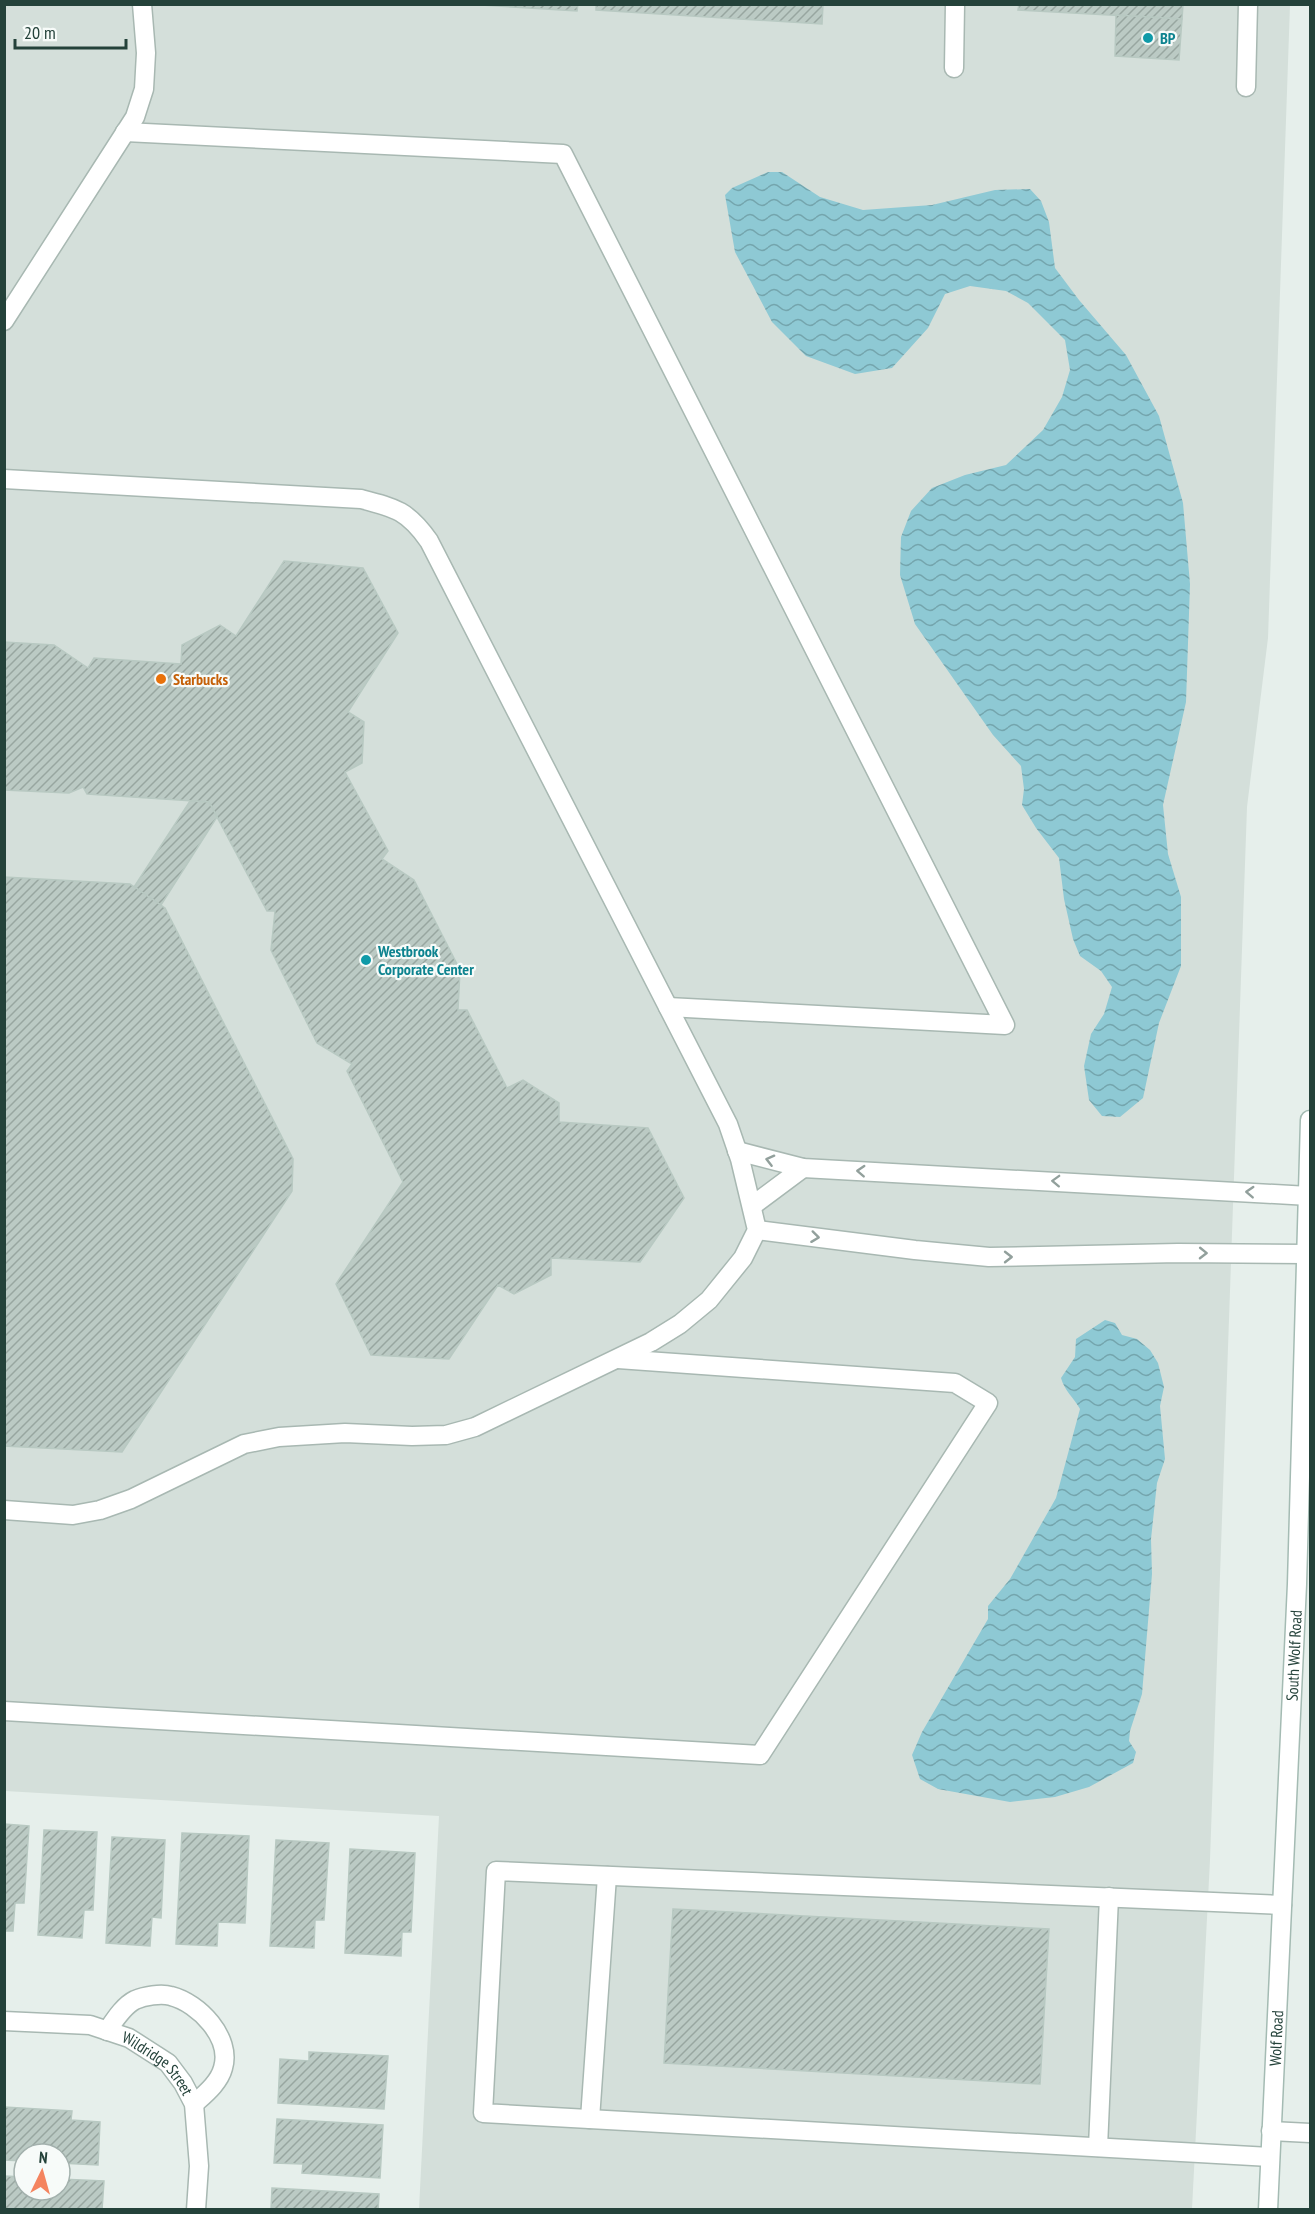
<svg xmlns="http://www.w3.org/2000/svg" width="1315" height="2214" font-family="'PT Sans Narrow',sans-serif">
<defs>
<pattern id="water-waves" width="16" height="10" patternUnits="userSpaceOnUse" patternTransform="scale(1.5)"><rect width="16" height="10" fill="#8ec9d4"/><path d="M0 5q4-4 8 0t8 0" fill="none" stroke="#74a5ad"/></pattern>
<pattern id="building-hatch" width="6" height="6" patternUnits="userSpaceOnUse" patternTransform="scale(1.5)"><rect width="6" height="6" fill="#bbcac4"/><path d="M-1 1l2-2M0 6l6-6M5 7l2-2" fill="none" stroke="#98a6a0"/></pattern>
</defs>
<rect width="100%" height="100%" fill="#e6efeb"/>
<path fill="#d4dfda" d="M4,5H1290L1268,638L1247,807L1210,1860L1192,2209H419L439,1816L5,1791Z"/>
<g fill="url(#water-waves)">
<path d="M768,172H782L820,197L863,210L932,205L995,190L1030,189L1041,201L1049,222L1055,268L1079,300L1126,355L1159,416L1183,503L1190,584L1186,702L1163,805L1168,854L1181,897V966L1159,1023L1143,1098L1120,1117L1102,1116L1089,1100L1084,1066L1091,1034L1104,1014L1112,987L1101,971L1080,956L1073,939L1064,899L1059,858L1036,828L1022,805L1024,789L1021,766L993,735L915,624L900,575L901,537L911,511L932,488L965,475L1006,465L1043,430L1062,397L1070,370L1065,340L1028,303L1006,291L970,286L945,294L928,328L892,368L855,374L806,356L772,322L735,252L725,195L732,188Z"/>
<path d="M1105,1320L1115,1323L1122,1335L1137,1339L1150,1350L1158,1363L1164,1387L1160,1406L1165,1459L1157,1483L1151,1539L1152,1574L1142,1694L1130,1731L1129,1741L1136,1752L1133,1763L1089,1787L1055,1797L1010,1802L938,1789L920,1779L912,1755L922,1732L988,1619V1606L1010,1579L1056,1498L1080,1409C1074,1398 1064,1390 1061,1378L1075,1357L1076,1339Z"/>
</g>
<g fill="url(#building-hatch)" stroke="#b8c9c2" stroke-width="1.5">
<path d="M464,4H578L577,11Z"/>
<path d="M596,4H823L822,24L596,10Z"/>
<path d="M1019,4H1183L1182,19L1018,10Z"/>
<path d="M1116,15L1182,19L1179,60L1115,56Z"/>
<path d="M284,561L363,568L398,633L348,712L364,722L362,763L345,772L388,851L382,859L414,880L460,970L458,1010H467L507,1088L523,1080L559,1103V1122L648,1128L684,1198L640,1262L551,1258V1275L514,1294L498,1285L449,1359L371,1355L336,1284L403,1182L347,1071L352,1064L317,1043L271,950L275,911H267L209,802L87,794L83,787L69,793L4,790V642L54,645L88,668L94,658L181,664L182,645L220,625L236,636Z"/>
<path d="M190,801L209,802L217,817L161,905L134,887Z"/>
<path d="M4,877L130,884L165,908L293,1159L292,1191L122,1452L4,1446Z"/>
<path d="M4,1824L29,1826L24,1903H15L13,1931H4Z"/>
<path d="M44,1830L97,1832L93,1910H84L82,1938L38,1935Z"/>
<path d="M182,1833L249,1836L245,1923L218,1922L217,1946L176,1944Z"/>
<path d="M112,1837L165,1840L161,1918L152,1917L150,1946L106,1943Z"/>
<path d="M276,1840L329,1843L324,1920H315L314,1948L270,1946Z"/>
<path d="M350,1849L415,1853L411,1932H402L401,1956L345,1953Z"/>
<path d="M673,1909L1049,1929L1040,2084L664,2063Z"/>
<path d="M309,2052L388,2056L384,2109L278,2103L280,2059L309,2061Z"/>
<path d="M4,2107L72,2111L71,2120L100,2122L98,2165L60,2163V2154H24V2161L4,2160Z"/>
<path d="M277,2119L383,2125L380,2178L302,2173L303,2164L274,2163Z"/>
<path d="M4,2176L24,2177V2190H60V2179L104,2181L102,2210H4Z"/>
<path d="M272,2188L379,2194L378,2210H271Z"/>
</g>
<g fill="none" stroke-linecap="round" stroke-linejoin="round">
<g stroke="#a8b8b2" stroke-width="21">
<g id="service">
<path d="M954,68L955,4"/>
<path d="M1246,87L1248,4"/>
<path d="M125,132L563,154L1005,1025L668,1007"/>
<path d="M4,321L135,117L144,89L146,53L142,4"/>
<path d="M4,479L361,499C396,508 408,511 429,541L728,1124L740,1159L757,1230L743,1258L709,1300L680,1324L651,1342L475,1427L446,1435L412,1436L345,1433L279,1437L244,1444L131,1499L100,1510L73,1515L4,1510"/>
<path d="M737,1151L803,1168L1309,1196"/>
<path d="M752,1206L803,1168"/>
<path d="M757,1230L915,1250L989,1257L1178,1253L1306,1254"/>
<path d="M4,1711L760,1755L988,1403L955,1383L618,1359"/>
<path d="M590,2119L607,1876"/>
<path d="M1098,2147L1109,1897"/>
<path d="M1270,2157L483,2113L496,1871L1282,1905"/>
</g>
</g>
<g stroke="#a8b8b2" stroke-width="21">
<g id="minor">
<path id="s1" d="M4,2021L90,2025L129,2038L168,2063L183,2083L194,2104L199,2166L196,2210"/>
<path d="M107,2031C114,2021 123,2006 135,2000C144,1996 161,1993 171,1996C199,2003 232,2038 223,2068C219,2083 205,2094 194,2104"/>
<path d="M1271,2131L1310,2133"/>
</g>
</g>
<g stroke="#a4bbb3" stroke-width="21">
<g id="secondary">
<path id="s2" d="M1268,2210L1297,1584L1310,1120"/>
</g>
</g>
<use href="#service" stroke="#fff" stroke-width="18"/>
<use href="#minor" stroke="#fff" stroke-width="18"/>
<use href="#secondary" stroke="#fff" stroke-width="18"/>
</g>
<defs><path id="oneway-chevron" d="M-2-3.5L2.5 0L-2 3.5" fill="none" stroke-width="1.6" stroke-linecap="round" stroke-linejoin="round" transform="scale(1.5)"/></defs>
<g stroke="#92a09c">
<use href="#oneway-chevron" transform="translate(770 1160) rotate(-166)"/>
<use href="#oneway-chevron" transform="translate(861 1171) rotate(-177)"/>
<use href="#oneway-chevron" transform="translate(1056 1181) rotate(-178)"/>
<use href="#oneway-chevron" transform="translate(1250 1192) rotate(-177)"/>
<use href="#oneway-chevron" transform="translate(815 1237) rotate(7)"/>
<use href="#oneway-chevron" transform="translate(1203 1253) rotate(1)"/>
<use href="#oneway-chevron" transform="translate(1008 1257)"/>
</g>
<g fill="#0f9aa8" stroke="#f7fbf9" stroke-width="2">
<circle cx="1148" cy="38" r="6"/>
<circle cx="366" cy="960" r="6"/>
</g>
<circle fill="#e8710a" stroke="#f7fbf9" stroke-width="2" cx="161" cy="679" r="6"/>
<g text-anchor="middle" stroke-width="4.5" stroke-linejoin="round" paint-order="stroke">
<g font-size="16" font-weight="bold" fill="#0d838f" stroke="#f7fbf9" text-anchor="start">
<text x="1160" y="44">BP</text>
<text x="378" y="957">Westbrook<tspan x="378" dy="18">Corporate Center</tspan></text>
</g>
<g font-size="16" font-weight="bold" fill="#c56008" stroke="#f7fbf9" text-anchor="start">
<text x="173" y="685">Starbucks</text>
</g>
<g font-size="16" fill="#24423a" stroke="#f7fbf9">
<text dy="6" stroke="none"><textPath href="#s2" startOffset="555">South Wolf Road</textPath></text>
<text dy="6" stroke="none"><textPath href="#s2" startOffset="172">Wolf Road</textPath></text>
<text dy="6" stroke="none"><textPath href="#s1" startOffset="166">Wildridge Street</textPath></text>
</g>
</g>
<rect width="1315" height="2214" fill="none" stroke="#24423a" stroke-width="12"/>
<g transform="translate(42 2172) rotate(5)"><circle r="28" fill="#f7fbf9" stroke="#a3b1ad" stroke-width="1.5"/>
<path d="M0-4.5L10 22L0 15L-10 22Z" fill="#f4845f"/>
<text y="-9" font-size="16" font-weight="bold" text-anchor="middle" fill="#24423a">N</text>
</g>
<path d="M15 39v9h111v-9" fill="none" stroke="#24423a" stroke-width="3"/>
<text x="24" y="39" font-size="18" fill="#24423a" stroke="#f7fbf9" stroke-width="4.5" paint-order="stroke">20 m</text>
</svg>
